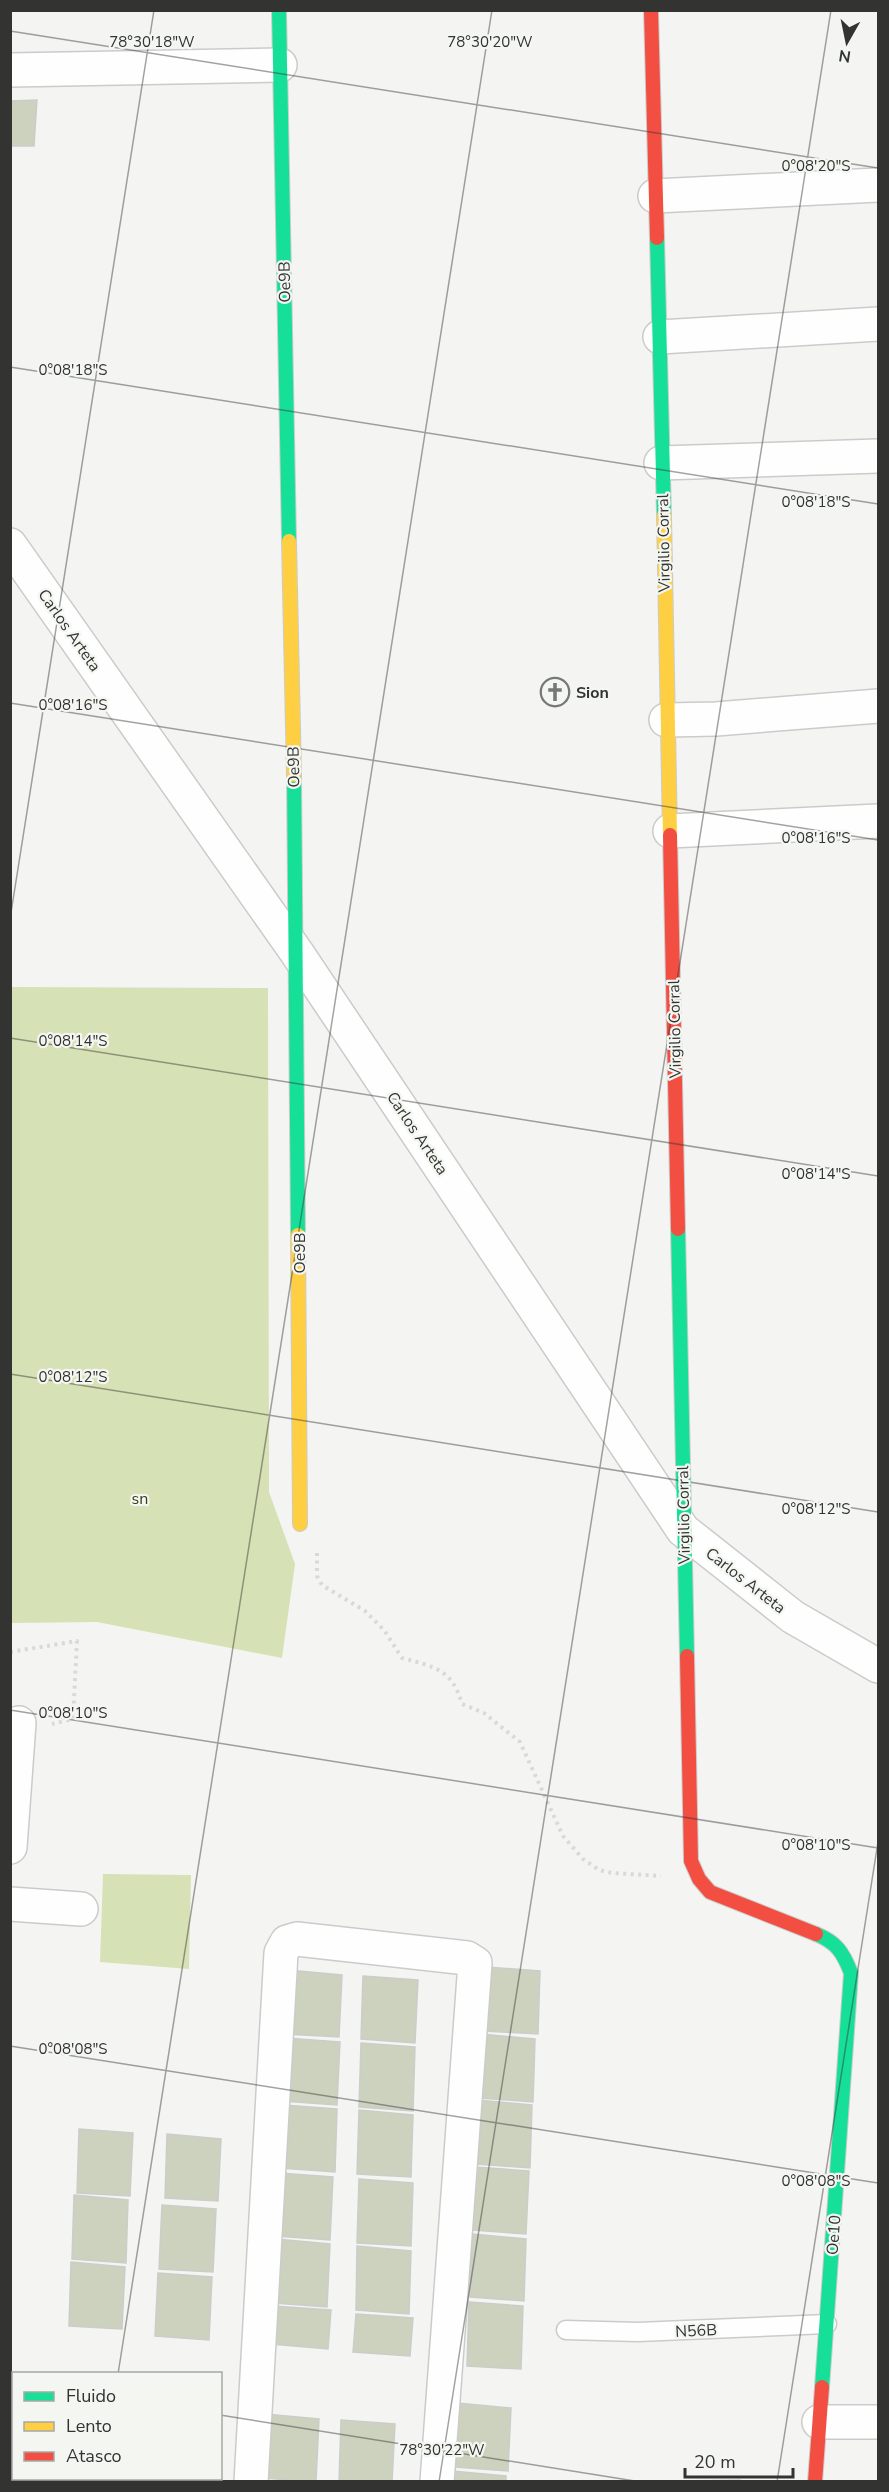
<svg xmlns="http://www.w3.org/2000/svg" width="889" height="2492" font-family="'Nunito Sans',sans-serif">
<rect width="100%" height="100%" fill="#f4f5f2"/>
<g fill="#d6e1b5">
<path d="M11,987L268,988L269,1492L295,1564L282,1658L97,1622L11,1623Z"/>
<path d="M103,1874L191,1875L189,1969L100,1962Z"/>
</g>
<g fill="#ccd2bd" stroke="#cccdca" stroke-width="1.5">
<path d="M37,100L34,146H10V101Z"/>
<path d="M487,1967L540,1971L538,2034L484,2031Z"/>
<path d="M288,1970L342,1975L339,2037L285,2034Z"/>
<path d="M363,1976L418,1980L415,2043L361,2039Z"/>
<path d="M481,2034L535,2039L533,2102L480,2098Z"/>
<path d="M285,2038L340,2042L337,2105L283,2101Z"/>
<path d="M361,2043L415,2047L413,2111L359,2107Z"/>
<path d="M478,2100L532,2105L530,2168L476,2164Z"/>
<path d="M283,2105L337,2109L335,2172L281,2168Z"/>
<path d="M359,2110L413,2115L411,2177L357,2174Z"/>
<path d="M79,2129L133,2133L130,2196L77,2193Z"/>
<path d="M167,2134L221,2139L218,2201L165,2198Z"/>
<path d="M475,2167L529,2171L526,2234L473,2230Z"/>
<path d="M279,2173L333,2177L330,2240L276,2236Z"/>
<path d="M359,2179L413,2183L411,2246L357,2243Z"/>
<path d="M74,2195L128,2200L126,2263L72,2259Z"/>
<path d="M162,2205L216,2209L213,2272L159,2269Z"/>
<path d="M472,2234L526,2239L524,2301L470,2297Z"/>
<path d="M276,2239L330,2244L327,2307L274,2303Z"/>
<path d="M357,2246L411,2251L409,2314L356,2310Z"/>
<path d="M71,2262L125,2267L122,2329L69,2326Z"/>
<path d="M158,2273L212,2277L209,2340L155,2336Z"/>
<path d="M469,2302L523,2306L521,2369L467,2366Z"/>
<path d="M273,2306L331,2310L328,2349L271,2344Z"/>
<path d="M356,2314L413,2318L410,2356L353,2352Z"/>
<path d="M457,2403L511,2408L508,2471L455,2467Z"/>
<path d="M265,2414L319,2419L316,2482L263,2478Z"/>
<path d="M341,2420L395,2424L392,2482H339Z"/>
<path d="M452,2471L506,2476V2482H452Z"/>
<rect x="64" y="2478" width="54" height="4"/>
<path d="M151,2478H169L205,2482H151Z"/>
<path d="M740,2480V2482L676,2481Z"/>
</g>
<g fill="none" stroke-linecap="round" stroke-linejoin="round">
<g stroke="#cbccca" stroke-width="21">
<path id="lane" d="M566,2330L638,2332L827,2324"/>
</g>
<g stroke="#cbccca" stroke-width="36">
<g id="street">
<path d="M10,70L280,65"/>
<path d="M655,196L878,185"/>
<path d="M660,337L878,324"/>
<path d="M661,463L878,456"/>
<path d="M10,545L297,953L683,1530L793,1617L878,1666"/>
<path d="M666,720L716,719L878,706"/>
<path d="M670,831L878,821"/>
<path d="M10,1847L19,1723"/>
<path d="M10,1904L81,1909"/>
<path d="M819,2422H878"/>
<path d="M251,2482L281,1953L287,1942L297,1939L467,1958L475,1963L437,2482"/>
</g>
</g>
<g stroke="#cbccca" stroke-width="16">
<g id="fast">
<path d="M279,10L289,541"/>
<path d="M657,238L664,515"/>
<path d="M294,775L298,1235"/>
<path d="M678,1229L687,1656"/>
<path d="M816,1934C836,1942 843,1952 851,1973L822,2387"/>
</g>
</g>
<g stroke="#cbccca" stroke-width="16">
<g id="slow">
<path d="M664,515L670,835"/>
<path d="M289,541L294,775"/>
<path d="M298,1235L300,1524"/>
</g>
</g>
<g stroke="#cbccca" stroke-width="16">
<g id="jam">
<path d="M651,10L657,238"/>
<path d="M670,835L678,1229"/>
<path d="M687,1656L691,1861L699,1879L710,1892L816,1934"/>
<path d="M815,2482L822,2387"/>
</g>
</g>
<g stroke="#d9d9d8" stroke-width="4" stroke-dasharray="3 4.5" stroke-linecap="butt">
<path d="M317,1553V1576L322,1585L365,1611L384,1630L402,1658C435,1667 452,1669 462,1704L484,1713L520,1742L563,1836L583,1859L599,1870L612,1873L661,1876"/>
<path d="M10,1652L77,1641L73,1719L52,1724"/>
</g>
<use href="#lane" stroke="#fdfefd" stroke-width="18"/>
<use href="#street" stroke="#fdfefd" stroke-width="33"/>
<use href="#fast" stroke="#16e098" stroke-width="14"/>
<use href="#slow" stroke="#ffcf43" stroke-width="14"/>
<use href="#jam" stroke="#f24e42" stroke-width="14"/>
</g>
<path fill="none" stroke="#333432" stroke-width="1.5" stroke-opacity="0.45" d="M10,31L878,168M10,367L878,504M10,703L878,840M10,919L154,10M10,1038L878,1176M10,1374L878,1512M10,1710L878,1848M10,2046L878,2183M118,2374L492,10M10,2382H14M220,2415L641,2482M101,2482L102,2478M439,2482L831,10M777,2482L878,1842"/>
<defs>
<g id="church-ring" transform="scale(1.5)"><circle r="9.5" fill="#f4f6f1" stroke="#777875" stroke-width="1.5"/><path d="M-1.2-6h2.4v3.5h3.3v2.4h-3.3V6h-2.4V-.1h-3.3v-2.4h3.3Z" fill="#777875"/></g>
</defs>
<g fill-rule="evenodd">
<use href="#church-ring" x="555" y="692"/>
</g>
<g text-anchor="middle" stroke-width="4.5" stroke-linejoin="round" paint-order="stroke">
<g font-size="16" fill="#333432" stroke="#f4f6f1">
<text transform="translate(284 282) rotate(-91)" y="6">Oe9B</text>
<text transform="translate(663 543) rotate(-91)" y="6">Virgilio Corral</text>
<text transform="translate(70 630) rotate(55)" y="6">Carlos Arteta</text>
<text transform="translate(293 767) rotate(-91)" y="6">Oe9B</text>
<text transform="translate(674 1029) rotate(-91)" y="6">Virgilio Corral</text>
<text transform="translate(418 1133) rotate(56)" y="6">Carlos Arteta</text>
<text transform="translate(299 1253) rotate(-90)" y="6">Oe9B</text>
<text transform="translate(683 1515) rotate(-91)" y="6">Virgilio Corral</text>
<text transform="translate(746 1580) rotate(38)" y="6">Carlos Arteta</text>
<text transform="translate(833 2235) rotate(-86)" y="6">Oe10</text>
<text transform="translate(696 2330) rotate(-3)" y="6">N56B</text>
</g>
<g font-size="16" font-weight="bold" fill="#333432" stroke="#f4f6f1" text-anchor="start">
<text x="576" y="698">Sion</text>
</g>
<g font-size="16" fill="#363f16" stroke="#f4f6f1">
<text x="140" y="1504">sn</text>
</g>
</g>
<g font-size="15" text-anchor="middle" fill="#333432" stroke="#f4f6f1" stroke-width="4.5" stroke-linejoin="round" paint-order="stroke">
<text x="152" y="47">78°30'18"W</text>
<text x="490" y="47">78°30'20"W</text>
<text x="816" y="171">0°08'20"S</text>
<text x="73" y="375">0°08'18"S</text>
<text x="816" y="507">0°08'18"S</text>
<text x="73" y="710">0°08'16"S</text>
<text x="816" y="843">0°08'16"S</text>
<text x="73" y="1046">0°08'14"S</text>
<text x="816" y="1179">0°08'14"S</text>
<text x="73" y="1382">0°08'12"S</text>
<text x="816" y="1514">0°08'12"S</text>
<text x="73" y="1718">0°08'10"S</text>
<text x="816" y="1850">0°08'10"S</text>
<text x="73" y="2054">0°08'08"S</text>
<text x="816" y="2186">0°08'08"S</text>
<text x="442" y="2455">78°30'22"W</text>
</g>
<rect width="889" height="2492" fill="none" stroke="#333432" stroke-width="24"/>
<rect x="12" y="2372" width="210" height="108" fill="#f4f6f1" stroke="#a7a8a5" stroke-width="1.5"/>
<rect x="24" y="2392" width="30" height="9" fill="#16e098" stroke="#a7a8a5" stroke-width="1.5"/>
<text x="66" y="2402" font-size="18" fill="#333432">Fluido</text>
<rect x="24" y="2422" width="30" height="9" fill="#ffcf43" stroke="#a7a8a5" stroke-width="1.5"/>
<text x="66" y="2432" font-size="18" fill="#333432">Lento</text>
<rect x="24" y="2452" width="30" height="9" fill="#f24e42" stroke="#a7a8a5" stroke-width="1.5"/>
<text x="66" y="2462" font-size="18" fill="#333432">Atasco</text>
<g transform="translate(847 42) rotate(189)" stroke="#f4f6f1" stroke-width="4.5" paint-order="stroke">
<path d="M0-4.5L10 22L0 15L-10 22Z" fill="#333432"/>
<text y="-9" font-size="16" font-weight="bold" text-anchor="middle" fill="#333432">N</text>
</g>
<path d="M685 2468v9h108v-9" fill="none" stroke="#333432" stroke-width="3"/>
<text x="694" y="2468" font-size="18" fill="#333432" stroke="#f4f6f1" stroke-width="4.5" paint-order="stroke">20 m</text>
</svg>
